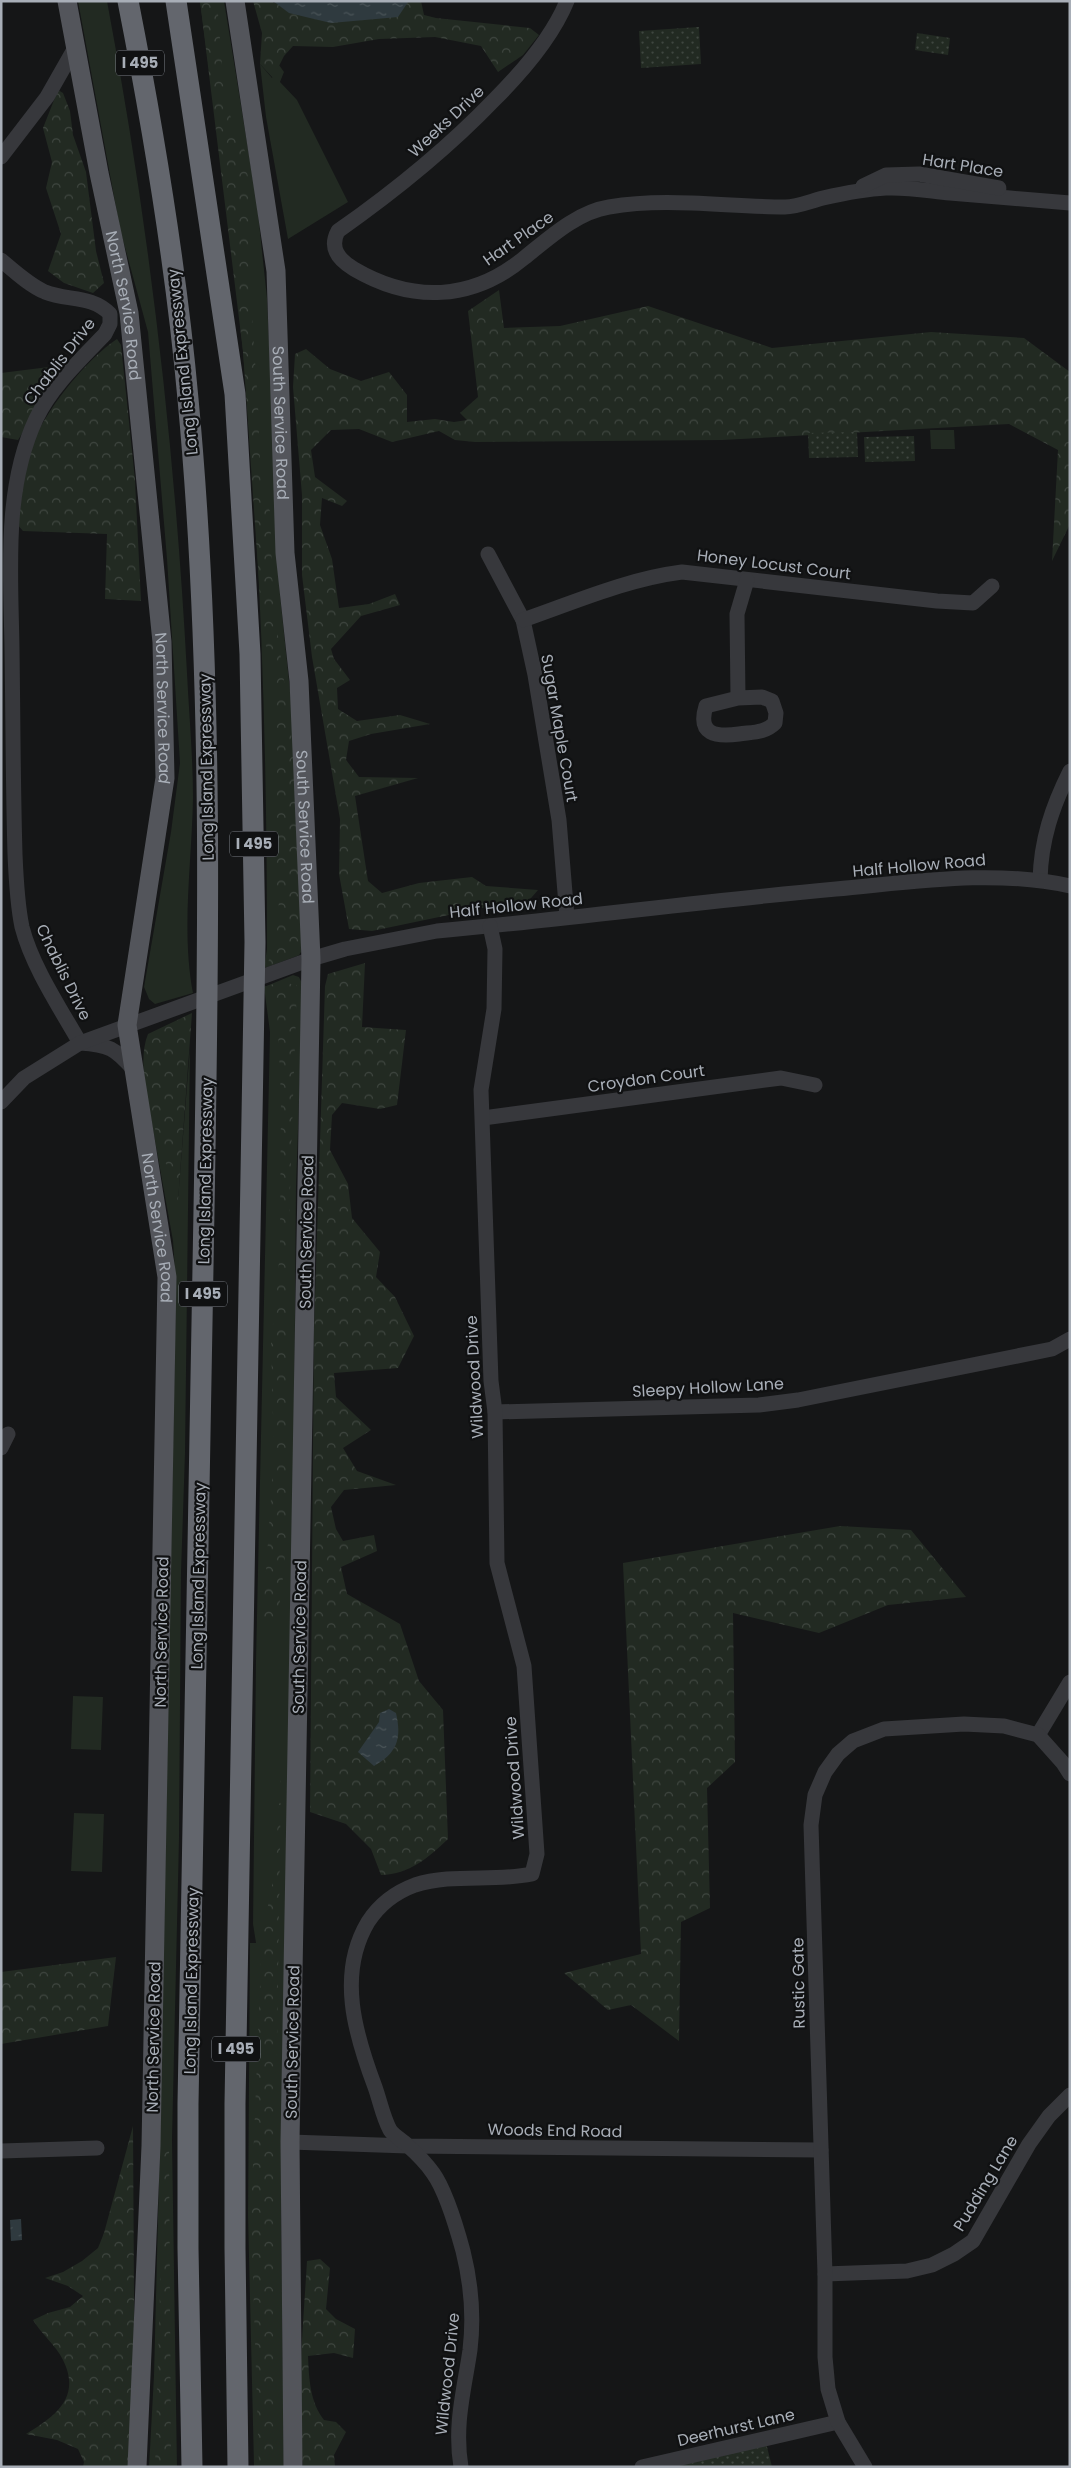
<svg xmlns="http://www.w3.org/2000/svg" width="1071" height="2468" font-family="Poppins,sans-serif">
<defs>
<pattern id="forest-crowns" width="20" height="18" patternUnits="userSpaceOnUse" patternTransform="scale(1.25)"><rect width="20" height="18" fill="#222a22"/><path d="M2 6a3 3 0 1 1 6 0M12 15a3 3 0 1 1 6 0" fill="none" stroke="#3f4640"/></pattern>
<pattern id="park-dots" width="8" height="8" patternUnits="userSpaceOnUse" patternTransform="scale(1.25)"><rect width="8" height="8" fill="#222a22"/><path d="M2 2h.1M6 6h.1" fill="none" stroke="#3f4640" stroke-width="1.8" stroke-linecap="round"/></pattern>
<pattern id="water-ripples" width="26" height="14" patternUnits="userSpaceOnUse" patternTransform="scale(1.25)"><rect width="26" height="14" fill="#2f3a3f"/><path d="M2 4q2-2 4 0t4 0M15 11q2-2 4 0t4 0" fill="none" stroke="#4a5458"/></pattern>
</defs>
<rect width="100%" height="100%" fill="#151617"/>
<g fill="#222a22">
<path d="M78,1H107C149,223 175,448 187,673C189,714 193,756 193,798C192,862 181,930 193,993L155,1004L149,999L144,987L171,832L180,763L167,559L148,332L120,229Z"/>
<path d="M200,1H224L257,204L267,298L280,595L301,796V952L299,955L264,968L267,949C267,750 261,551 243,352C232,235 215,118 200,1Z"/>
<path d="M260,64L272,78L279,65L284,72L280,82L297,100L348,202L288,239L266,117Z"/>
<path d="M930,430H954L955,449H931Z"/>
<path d="M293,975L299,977L303,985L296,1187L294,1443L281,2210L284,2467H254L248,2215L250,1943H256L253,1924L256,1660L270,1032L264,987Z"/>
<path d="M190,1048L185,1453L181,1573L179,1839L172,2139L177,2467H149L154,2375L160,2137L176,1285L173,1241L147,1096L178,1199Z"/>
<path d="M73,1696L103,1697L101,1750L71,1749Z"/>
<path d="M74,1813L104,1814L102,1872L71,1871Z"/>
</g>
<g fill="url(#forest-crowns)">
<path d="M200,1H217L225,103L247,156L251,302L258,404L261,492L270,511L273,598L299,794L303,945L299,955L267,967L280,917L276,880L277,743L274,662L263,640L243,351Z"/>
<path d="M253,1H273V3L421,1L424,15L436,18L530,28L539,35L523,55L498,72L481,46L435,37L379,39L333,47L293,46L284,56L273,78L260,64L262,33Z"/>
<path d="M58,90L63,93L70,111L73,135L86,172L96,251L104,283L93,293L64,283L48,271L61,234L46,188L52,162L43,128Z"/>
<path d="M499,290L504,328L560,326L648,306L772,348L931,332L1024,338L1070,372V524L1052,561L1058,450L1009,424L722,440L475,442L455,440L439,431L392,442L359,429L331,430L311,450L315,477L347,501L342,506L322,498L320,525L332,559L339,608L369,604L395,594L400,605L361,616L331,649L334,659L350,680L337,688L338,709L357,721L400,715L430,724L371,734L349,741L346,760L359,777L418,778L355,796L368,881L382,893L419,883L472,877L486,886L538,890L525,905L487,907L372,931L349,929L339,874L340,819L312,657L302,575V495L293,387L295,354L306,349L330,369L361,381L389,372L407,395V422L435,419L454,422L467,420L460,413L478,397L468,311Z"/>
<path d="M117,339L121,345L135,480L141,601L105,599L107,534L23,531L17,524C19,502 27,455 36,436C51,404 87,359 117,339Z"/>
<path d="M65,365L18,440L1,437V373Z"/>
<path d="M365,963L362,1027L406,1030L397,1105L380,1109L342,1103L332,1115L330,1150L348,1184L352,1218L380,1252L376,1277L395,1297L414,1336L398,1368L334,1373L336,1397L371,1430L343,1448L357,1471L396,1485L344,1490L331,1507L336,1529L343,1541L374,1535L377,1551L341,1567L347,1594L400,1624L419,1681L443,1710L448,1839C428,1858 410,1874 381,1875L371,1849L346,1824L310,1812L314,1329L325,986L328,974Z"/>
<path d="M280,982L297,985C293,1103 288,1221 287,1339C287,1431 293,1536 276,1625L262,1628L274,1455L271,1344L280,1251L281,1096L277,1010L264,987Z"/>
<path d="M192,1013L178,1201C165,1157 131,1076 148,1034Z"/>
<path d="M840,1526L911,1530L966,1597L888,1605L819,1633L733,1613L735,1762L707,1788L710,1908L681,1922L679,2041L631,2005L608,2010L564,1973L641,1954L623,1563Z"/>
<path d="M281,1777L273,2321L276,2467H259L251,2214L262,1935L274,1876Z"/>
<path d="M116,1957L108,2026L1,2044V1972Z"/>
<path d="M133,2126L135,2467H83L84,2462L78,2449L57,2440L26,2434C54,2417 82,2398 63,2360C56,2345 41,2334 33,2320L48,2313L70,2307L83,2296L68,2286L45,2278L63,2272L82,2261L98,2248L104,2233Z"/>
<path d="M169,2147L171,2467H155L164,2155Z"/>
<path d="M320,2259L330,2268L326,2309L336,2319L355,2329L353,2358L334,2353L308,2356C309,2379 310,2402 324,2420L336,2422L346,2432L334,2455L335,2467H303C296,2399 303,2329 307,2261Z"/>
</g>
<g fill="url(#park-dots)">
<path d="M699,27L701,64L641,68L639,31Z"/>
<path d="M917,33L950,38L948,55L915,50Z"/>
<path d="M857,432L858,457L809,458L808,433Z"/>
<path d="M914,436L915,461L865,462L864,437Z"/>
<path d="M766,2443L772,2467H669Z"/>
</g>
<g fill="url(#water-ripples)">
<path d="M273,1H408V2L398,17L331,23L289,13Z"/>
<path d="M389,1709L396,1713C402,1739 397,1753 374,1766L358,1752L379,1722L380,1713Z"/>
<path d="M21,2219L22,2240L11,2241L10,2220Z"/>
</g>
<g fill="none" stroke-linecap="round" stroke-linejoin="round">
<g stroke="#37383c" stroke-width="15">
<path d="M567,1C552,38 523,71 495,99C447,149 395,191 338,231C329,248 339,260 354,269C412,303 472,301 524,258C549,238 577,212 609,207C667,197 726,207 785,207C797,207 811,201 823,198C845,193 865,189 886,188C908,187 929,191 950,193C990,196 1030,200 1070,203"/>
<path d="M1,157L47,97L76,46"/>
<path d="M863,186L886,175L919,174L999,188"/>
<path d="M1,260C14,271 29,285 45,292C67,301 92,295 110,314V324L105,334C81,359 51,387 36,419C3,489 11,574 12,650C13,718 13,786 15,854C16,878 17,903 22,927C32,966 60,1008 80,1043C109,1045 115,1048 134,1070"/>
<path d="M488,554L523,620L535,675L559,820L567,917"/>
<path d="M523,620C575,602 627,579 682,572L937,601L973,603L992,586"/>
<path d="M738,698L762,697L772,701L776,713L775,723C765,733 753,732 739,734C716,737 697,735 706,706L738,698L737,614L747,580"/>
<path d="M1040,880C1041,840 1052,807 1070,771"/>
<path d="M1,1102L24,1078L80,1043L311,959L345,949L437,931C570,919 703,901 836,889C914,882 993,869 1070,886"/>
<path d="M483,1118L781,1078L815,1085"/>
<path d="M495,1412L759,1405L798,1400L1052,1349L1070,1339"/>
<path d="M1,1448L8,1434"/>
<path d="M1038,1735L1070,1682"/>
<path d="M290,2142L408,2146L821,2150"/>
<path d="M1,2151L97,2148"/>
<path d="M825,2274L907,2271L932,2265L954,2254L973,2241L1029,2144L1049,2116L1070,2095"/>
<path d="M461,2467C454,2425 464,2391 470,2350C474,2317 471,2283 463,2251C457,2229 446,2191 433,2173C426,2163 416,2153 407,2145C402,2140 394,2136 390,2130C383,2117 380,2101 375,2087C355,2034 337,1974 368,1922C379,1905 396,1892 415,1885C453,1873 493,1882 532,1874L537,1854L524,1666L497,1563L495,1412L491,1381L481,1090L494,1009L495,949L490,926"/>
<path d="M642,2467L838,2422"/>
<path d="M865,2467L838,2422L828,2389L825,2357V2274L811,1825L815,1795L825,1772L838,1754L853,1741L884,1729L964,1724L1004,1726L1038,1735L1063,1763L1070,1774"/>
</g>
<g stroke="#53555b" stroke-width="19">
<path id="s1" d="M67,1L99,173L129,313L162,642L165,778L127,1025L167,1277L151,2146L137,2467"/>
<path id="s2" d="M235,1L276,271L285,553L299,681L311,959L290,2142L293,2467"/>
</g>
<g stroke="#63666d" stroke-width="21">
<path d="M128,1C154,133 176,265 188,399C215,687 208,978 203,1267C198,1546 193,1825 188,2104V2248L192,2467"/>
<path d="M176,1L235,394L250,654L255,942L235,2104V2248L238,2467"/>
</g>
</g>
<g text-anchor="middle" stroke-width="4.5" stroke-linejoin="round" paint-order="stroke">
<g fill="#101112" stroke="#7a7f86" stroke-width="1">
<rect x="116" y="50.5" width="48" height="25" rx="4"/>
<rect x="230" y="831.5" width="48" height="25" rx="4"/>
<rect x="179" y="1281.5" width="48" height="25" rx="4"/>
<rect x="212" y="2036.5" width="48" height="25" rx="4"/>
</g>
<g font-size="15" font-weight="bold" fill="#a8aeb7">
<text x="140" y="68">I 495</text>
<text x="254" y="849">I 495</text>
<text x="203" y="1299">I 495</text>
<text x="236" y="2054">I 495</text>
</g>
<g font-size="16" fill="#a8aeb7" stroke="#101112">
<text transform="translate(446 121) rotate(-43)" y="6">Weeks Drive</text>
<text transform="translate(963 165) rotate(9)" y="6">Hart Place</text>
<text transform="translate(518 238) rotate(-35)" y="6">Hart Place</text>
<text dy="6" stroke="none"><textPath href="#s1" startOffset="310">North Service Road</textPath></text>
<text transform="translate(59 361) rotate(-52)" y="6">Chablis Drive</text>
<text transform="translate(182 362) rotate(-96)" y="6">Long Island Expressway</text>
<text dy="6" stroke="none"><textPath href="#s2" startOffset="425">South Service Road</textPath></text>
<text transform="translate(774 564) rotate(7)" y="6">Honey Locust Court</text>
<text dy="6" stroke="none"><textPath href="#s1" startOffset="715">North Service Road</textPath></text>
<text transform="translate(560 728) rotate(80)" y="6">Sugar Maple Court</text>
<text transform="translate(206 767) rotate(-91)" y="6">Long Island Expressway</text>
<text dy="6" stroke="none"><textPath href="#s2" startOffset="830">South Service Road</textPath></text>
<text transform="translate(919 865) rotate(-5)" y="6">Half Hollow Road</text>
<text transform="translate(516 905) rotate(-6)" y="6">Half Hollow Road</text>
<text transform="translate(64 972) rotate(64)" y="6">Chablis Drive</text>
<text transform="translate(646 1078) rotate(-8)" y="6">Croydon Court</text>
<text transform="translate(205 1171) rotate(-89)" y="6">Long Island Expressway</text>
<text dy="6" stroke="none"><textPath href="#s1" startOffset="1240">North Service Road</textPath></text>
<text transform="translate(306 1232) rotate(-89)" y="6">South Service Road</text>
<text transform="translate(474 1377) rotate(-93)" y="6">Wildwood Drive</text>
<text transform="translate(708 1387) rotate(-3)" y="6">Sleepy Hollow Lane</text>
<text transform="translate(198 1576) rotate(-89)" y="6">Long Island Expressway</text>
<text transform="translate(161 1632) rotate(-89)" y="6">North Service Road</text>
<text transform="translate(299 1637) rotate(-89)" y="6">South Service Road</text>
<text transform="translate(514 1778) rotate(-94)" y="6">Wildwood Drive</text>
<text transform="translate(191 1981) rotate(-89)" y="6">Long Island Expressway</text>
<text transform="translate(798 1983) rotate(-91)" y="6">Rustic Gate</text>
<text transform="translate(153 2037) rotate(-89)" y="6">North Service Road</text>
<text transform="translate(292 2042) rotate(-89)" y="6">South Service Road</text>
<text transform="translate(555 2130) rotate(1)" y="6">Woods End Road</text>
<text transform="translate(985 2183) rotate(-59)" y="6">Pudding Lane</text>
<text transform="translate(447 2374) rotate(-84)" y="6">Wildwood Drive</text>
<text transform="translate(736 2427) rotate(-13)" y="6">Deerhurst Lane</text>
</g>
</g>
<rect width="1071" height="2468" fill="none" stroke="#a8aeb7" stroke-width="5"/>
</svg>
